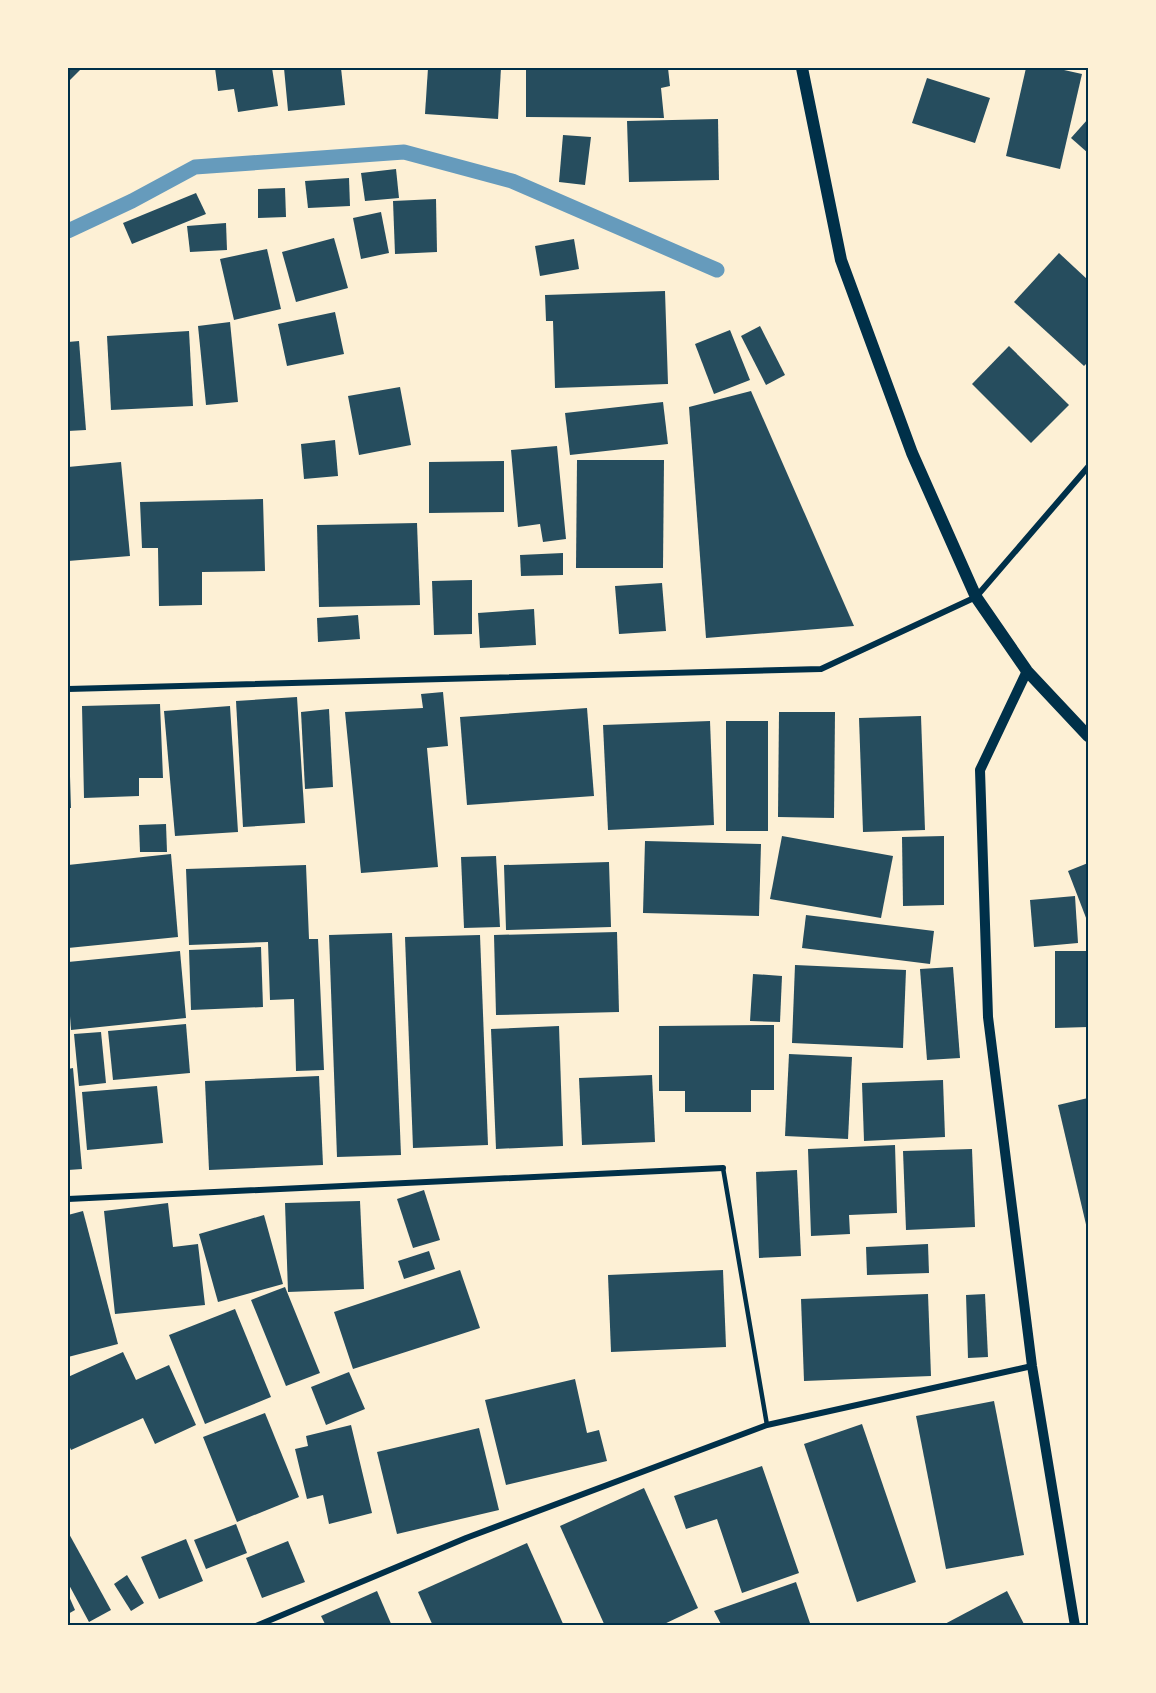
<svg xmlns="http://www.w3.org/2000/svg" width="1156" height="1693" font-family="'Asap Condensed',sans-serif">
<rect width="100%" height="100%" fill="#fdf0d5"/>
<g fill="none" stroke-linecap="round" stroke-linejoin="round">
<path stroke="#669bbc" stroke-width="15" d="M68,231L132,201L195,167L404,152L512,181L717,270"/>
</g>
<g fill="#264d5e">
<path d="M68,68H82L68,82Z"/>
<path d="M215,68H272L278,106L238,112L234,89L218,91Z"/>
<path d="M284,68H341L345,105L288,111Z"/>
<path d="M428,68H501L498,119L425,114Z"/>
<path d="M526,68H668L670,86L661,88L664,118L526,117Z"/>
<path d="M1026,68H1055L1082,74L1060,169L1006,156Z"/>
<path d="M927,78L990,98L975,143L912,123Z"/>
<path d="M718,119L719,180L629,182L627,121Z"/>
<path d="M1088,119V153L1071,138Z"/>
<path d="M563,135L591,137L585,185L559,182Z"/>
<path d="M396,169L399,198L365,201L361,173Z"/>
<path d="M349,178L350,206L308,208L305,181Z"/>
<path d="M285,188L286,217L258,218V189Z"/>
<path d="M196,193L206,214L132,244L123,223Z"/>
<path d="M436,199L437,252L395,254L393,201Z"/>
<path d="M381,212L389,253L361,259L353,218Z"/>
<path d="M226,223L227,250L190,252L187,226Z"/>
<path d="M334,238L348,288L296,302L282,252Z"/>
<path d="M574,239L579,269L540,276L535,246Z"/>
<path d="M267,249L281,309L234,320L220,259Z"/>
<path d="M1059,253L1088,280V362L1084,366L1014,302Z"/>
<path d="M665,291L668,384L555,388L553,321H546L545,295Z"/>
<path d="M335,312L344,354L287,366L278,324Z"/>
<path d="M230,322L238,402L206,405L198,326Z"/>
<path d="M760,326L785,375L766,385L741,336Z"/>
<path d="M730,330L750,380L714,394L695,344Z"/>
<path d="M189,331L193,406L111,410L107,336Z"/>
<path d="M79,341L86,430L68,431V342Z"/>
<path d="M1009,346L1069,405L1031,443L972,384Z"/>
<path d="M400,387L411,445L359,455L348,396Z"/>
<path d="M751,391L854,626L706,638L689,407Z"/>
<path d="M663,402L668,444L570,455L565,413Z"/>
<path d="M335,440L338,476L304,479L301,444Z"/>
<path d="M557,446L566,539L543,542L540,524L518,527L511,450Z"/>
<path d="M577,460H664L663,568H576Z"/>
<path d="M504,461V512L429,513V462Z"/>
<path d="M121,462L130,556L68,561V467Z"/>
<path d="M263,499L265,571L202,572V605L159,606L158,548H142L140,502Z"/>
<path d="M417,523L420,605L319,607L317,525Z"/>
<path d="M563,553V575L521,576L520,555Z"/>
<path d="M472,580V634L434,635L432,581Z"/>
<path d="M662,583L666,631L619,634L615,586Z"/>
<path d="M534,609L536,645L480,648L478,613Z"/>
<path d="M358,615L360,639L318,642L317,618Z"/>
<path d="M443,692L448,746L427,748L438,867L361,873L345,712L423,708L421,694Z"/>
<path d="M297,697L305,823L243,827L236,701Z"/>
<path d="M160,704L163,778H139V796L84,798L82,706Z"/>
<path d="M230,706L238,832L175,836L164,711Z"/>
<path d="M587,708L594,796L467,805L460,717Z"/>
<path d="M329,709L333,787L305,789L301,712Z"/>
<path d="M779,712H835L834,818L778,817Z"/>
<path d="M921,716L925,830L863,832L859,718Z"/>
<path d="M710,721L714,825L608,830L603,725Z"/>
<rect x="726" y="721" width="42" height="110"/>
<path d="M68,745H69L71,808H68Z"/>
<path d="M166,824L167,852H140L139,825Z"/>
<path d="M782,836L893,856L881,918L770,899Z"/>
<path d="M944,836V905L903,906L902,837Z"/>
<path d="M645,841L761,844L759,916L643,913Z"/>
<path d="M171,854L178,937L68,948V865Z"/>
<path d="M496,856L500,927L464,928L461,857Z"/>
<path d="M609,862L611,927L506,930L504,865Z"/>
<path d="M1088,863V923L1068,871Z"/>
<path d="M306,865L309,939H318L324,1070L296,1071L294,999L270,1000L268,942L189,945L186,869Z"/>
<path d="M1075,896L1078,943L1034,947L1030,900Z"/>
<path d="M806,915L934,931L930,964L802,948Z"/>
<path d="M617,932L619,1012L496,1015L494,935Z"/>
<path d="M392,933L401,1155L337,1157L329,935Z"/>
<path d="M480,935L488,1145L413,1148L405,937Z"/>
<path d="M261,947L263,1007L191,1010L189,950Z"/>
<path d="M180,951L186,1018L71,1030L68,988V962Z"/>
<path d="M1055,951H1088V1027L1055,1028Z"/>
<path d="M795,965L906,970L903,1048L792,1043Z"/>
<path d="M953,967L960,1058L927,1060L920,969Z"/>
<path d="M753,974L782,976L780,1022L750,1021Z"/>
<path d="M186,1024L190,1073L113,1080L108,1031Z"/>
<path d="M774,1025V1090H751V1112H685V1091H659V1026Z"/>
<path d="M559,1026L563,1146L496,1149L491,1029Z"/>
<path d="M101,1032L106,1083L79,1086L74,1034Z"/>
<path d="M789,1054L852,1057L848,1139L785,1136Z"/>
<path d="M73,1068L82,1169L68,1170V1069Z"/>
<path d="M652,1075L655,1142L582,1145L579,1078Z"/>
<path d="M319,1076L323,1165L209,1170L205,1081Z"/>
<path d="M943,1080L945,1137L864,1141L862,1083Z"/>
<path d="M157,1086L163,1143L87,1150L82,1092Z"/>
<path d="M1088,1098V1233L1058,1105Z"/>
<path d="M895,1145L897,1213L849,1215L850,1234L811,1236L808,1149Z"/>
<path d="M972,1149L975,1227L906,1230L903,1151Z"/>
<path d="M797,1170L801,1256L759,1258L756,1172Z"/>
<path d="M424,1190L440,1240L413,1248L397,1199Z"/>
<path d="M360,1201L364,1289L288,1292L285,1203Z"/>
<path d="M168,1203L173,1247L198,1244L205,1305L115,1314L104,1211Z"/>
<path d="M83,1211L118,1344L68,1357V1215Z"/>
<path d="M264,1215L283,1284L218,1302L199,1234Z"/>
<path d="M928,1244L929,1273L867,1275L866,1247Z"/>
<path d="M429,1251L435,1269L404,1279L398,1261Z"/>
<path d="M460,1270L480,1328L353,1369L334,1312Z"/>
<path d="M723,1270L726,1347L611,1352L608,1275Z"/>
<path d="M285,1287L320,1373L286,1386L251,1300Z"/>
<path d="M928,1294L931,1376L804,1381L801,1299Z"/>
<path d="M985,1294L988,1357L968,1358L966,1295Z"/>
<path d="M235,1309L271,1397L205,1424L169,1335Z"/>
<path d="M123,1352L136,1380L169,1365L196,1425L155,1444L143,1418L71,1450L68,1443V1377Z"/>
<path d="M349,1372L365,1409L326,1425L311,1387Z"/>
<path d="M575,1379L587,1433L599,1430L607,1461L506,1485L485,1400Z"/>
<path d="M994,1401L1024,1555L946,1569L916,1416Z"/>
<path d="M265,1413L299,1497L237,1522L203,1437Z"/>
<path d="M862,1424L916,1582L857,1602L804,1444Z"/>
<path d="M351,1425L372,1513L329,1524L323,1495L307,1499L295,1449L308,1446L306,1436Z"/>
<path d="M479,1428L499,1510L397,1534L377,1452Z"/>
<path d="M762,1466L799,1573L742,1593L717,1519L686,1529L674,1496Z"/>
<path d="M644,1488L698,1608L660,1626H605L560,1526Z"/>
<path d="M236,1524L247,1553L206,1569L194,1540Z"/>
<path d="M68,1532L111,1610L89,1622L68,1583Z"/>
<path d="M186,1539L203,1581L159,1599L141,1557Z"/>
<path d="M288,1541L305,1582L262,1598L246,1558Z"/>
<path d="M527,1543L564,1626H433L418,1592Z"/>
<path d="M127,1575L144,1603L131,1611L114,1584Z"/>
<path d="M796,1582L811,1626H722L714,1611Z"/>
<path d="M377,1591L392,1626H326L321,1616Z"/>
<path d="M1007,1591L1025,1626H941Z"/>
<path d="M68,1594L75,1610L68,1614Z"/>
</g>
<g fill="none" stroke-linecap="round" stroke-linejoin="round">
<path stroke="#003049" stroke-width="4.5" d="M723,1168L767,1425"/>
<g stroke="#003049" stroke-width="6">
<path d="M68,689L821,669L976,597L1088,467"/>
<path d="M68,1199L723,1168"/>
<path d="M256,1626L466,1538L767,1425L1032,1366"/>
</g>
<path stroke="#003049" stroke-width="10" d="M1027,671L980,770L988,1017L1032,1366L1075,1626"/>
<path stroke="#003049" stroke-width="12" d="M802,68L841,260L912,453L976,597L1027,671L1088,736"/>
</g>
<rect width="1156" height="1693" fill="none" stroke="#fdf0d5" stroke-width="138"/>
<rect x="69" y="69" width="1018" height="1555" fill="none" stroke="#003049" stroke-width="2"/>
</svg>
